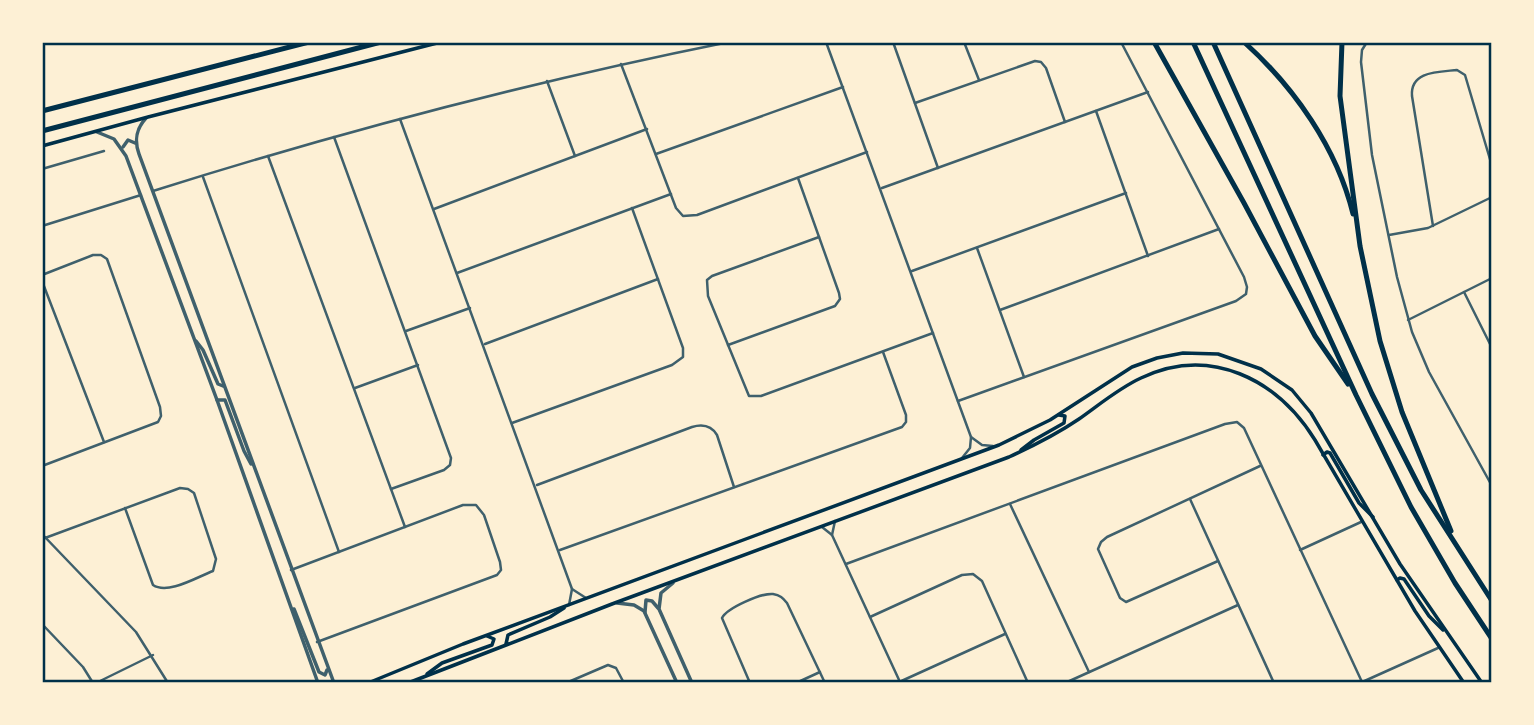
<svg xmlns="http://www.w3.org/2000/svg" width="1534" height="725" font-family="'Titillium Web',sans-serif">
<rect width="100%" height="100%" fill="#fdf0d5"/>
<g fill="none" stroke-linecap="round" stroke-linejoin="round">
<g stroke="#3f606c" stroke-width="2.5">
<path d="M826,42L971,437L970,448L962,458"/>
<path d="M893,42L938,168"/>
<path d="M964,42L979,80"/>
<path d="M1367,42L1362,50L1361,62L1372,155L1397,277L1412,332L1429,372L1492,486"/>
<path d="M621,64L676,208L683,216L697,215L867,152"/>
<path d="M547,81L575,156"/>
<path d="M915,103L1035,61L1041,62L1046,68L1065,122"/>
<path d="M1096,111L1148,256"/>
<path d="M400,119L572,589L569,605"/>
<path d="M334,137L451,458L450,465L444,470L391,489"/>
<path d="M656,154L843,87"/>
<path d="M268,156L405,527"/>
<path d="M42,169L104,151"/>
<path d="M203,177L339,552"/>
<path d="M882,188L1148,92"/>
<path d="M153,191C343,131 535,81 729,42"/>
<path d="M434,209L647,129"/>
<path d="M42,226L141,195"/>
<path d="M1433,226L1412,96C1410,71 1438,72 1457,70L1465,75L1492,166"/>
<path d="M1389,235L1428,228L1492,197"/>
<path d="M819,237L712,276L707,280L708,296L749,396H761L933,333"/>
<path d="M977,248L1024,377"/>
<path d="M912,271L1126,193"/>
<path d="M457,273L671,194"/>
<path d="M42,275L93,255H101L107,259L160,407L161,416L158,422L42,466"/>
<path d="M42,281L104,442"/>
<path d="M1464,292L1492,348"/>
<path d="M1000,310L1219,229"/>
<path d="M1408,320L1492,278"/>
<path d="M406,331L470,308"/>
<path d="M485,344L658,279"/>
<path d="M728,345L835,306L840,299L839,293L798,178"/>
<path d="M355,388L418,365"/>
<path d="M958,401L1236,301L1246,294L1247,287L1244,277L1121,42"/>
<path d="M512,423L672,365L683,357V348L632,208"/>
<path d="M971,437L982,445L993,446"/>
<path d="M537,485L692,427C702,424 711,425 717,435L734,487"/>
<path d="M1190,499L1274,683"/>
<path d="M1010,504L1089,672"/>
<path d="M822,527L832,535L900,682"/>
<path d="M42,534L136,632L168,683"/>
<path d="M832,535L835,521"/>
<path d="M45,538L180,488L188,489L194,493L216,559L213,571C197,577 168,595 153,585L125,508"/>
<path d="M560,550L902,427L906,422V415L883,352"/>
<path d="M1300,550L1361,522"/>
<path d="M1218,561L1126,602L1120,598L1098,549L1101,542L1107,537L1260,466"/>
<path d="M846,564L1225,424L1237,422L1244,428L1362,682"/>
<path d="M291,570L463,505H476L484,515L500,562L501,570L497,575L317,642"/>
<path d="M572,589L586,598"/>
<path d="M870,617L962,575L973,574L982,581L1028,683"/>
<path d="M42,624L83,667L93,683"/>
<path d="M96,683L153,655"/>
<path d="M566,683L608,665L616,668L624,683"/>
<path d="M750,683L722,618C727,608 761,593 773,594C780,595 783,598 787,603L825,683"/>
<path d="M796,683L820,672"/>
<path d="M897,683L1005,634"/>
<path d="M1065,683L1238,605"/>
<path d="M1360,683L1438,648"/>
</g>
<g stroke="#3f606c" stroke-width="3.5">
<path d="M146,118C136,129 134,140 139,154L334,683"/>
<path d="M97,132L114,139L126,156L217,400L318,683"/>
<path d="M123,147L128,140L135,143"/>
<path d="M196,341L203,350L218,384L223,386"/>
<path d="M217,400H225L244,451L251,464"/>
<path d="M673,583L661,593L659,609L692,683"/>
<path d="M617,603L634,605L644,611L677,683"/>
<path d="M294,609L319,672L325,675L327,670"/>
<path d="M645,612L646,600L652,601L658,608"/>
</g>
<g stroke="#003049" stroke-width="3.5">
<path d="M42,146L148,117L441,42"/>
<path d="M1021,450L1034,440L1064,423L1065,416L1059,415"/>
<path d="M1323,455L1327,452L1330,453L1359,503L1373,517"/>
<path d="M1397,580L1400,578L1404,579L1429,616L1443,630"/>
<path d="M506,644L508,635L550,617L564,608"/>
<path d="M427,674L442,663L492,645L494,639L487,636"/>
<path d="M368,683L463,644L999,445L1050,420L1132,367L1157,358L1183,353L1218,354L1261,369L1292,390L1311,413L1400,564L1482,683"/>
<path d="M408,683L612,604L1009,457C1033,446 1057,434 1079,419C1099,405 1119,388 1141,378C1210,345 1277,379 1315,440L1415,611L1464,683"/>
</g>
<g stroke="#003049" stroke-width="5">
<path d="M1154,42L1244,203L1315,336L1348,384"/>
<path d="M1193,42L1356,395L1411,507L1455,583L1492,639"/>
<path d="M1213,42L1372,394L1421,490L1492,601"/>
<path d="M1244,42C1294,87 1337,148 1353,214"/>
<path d="M1342,42L1340,96L1360,246L1380,341L1402,412L1451,531"/>
<path d="M42,111L309,42"/>
<path d="M42,131L381,42"/>
</g>
</g>
<rect width="1534" height="725" fill="none" stroke="#fdf0d5" stroke-width="88"/>
<rect x="44" y="44" width="1446" height="637" fill="none" stroke="#003049" stroke-width="2.5"/>
</svg>
